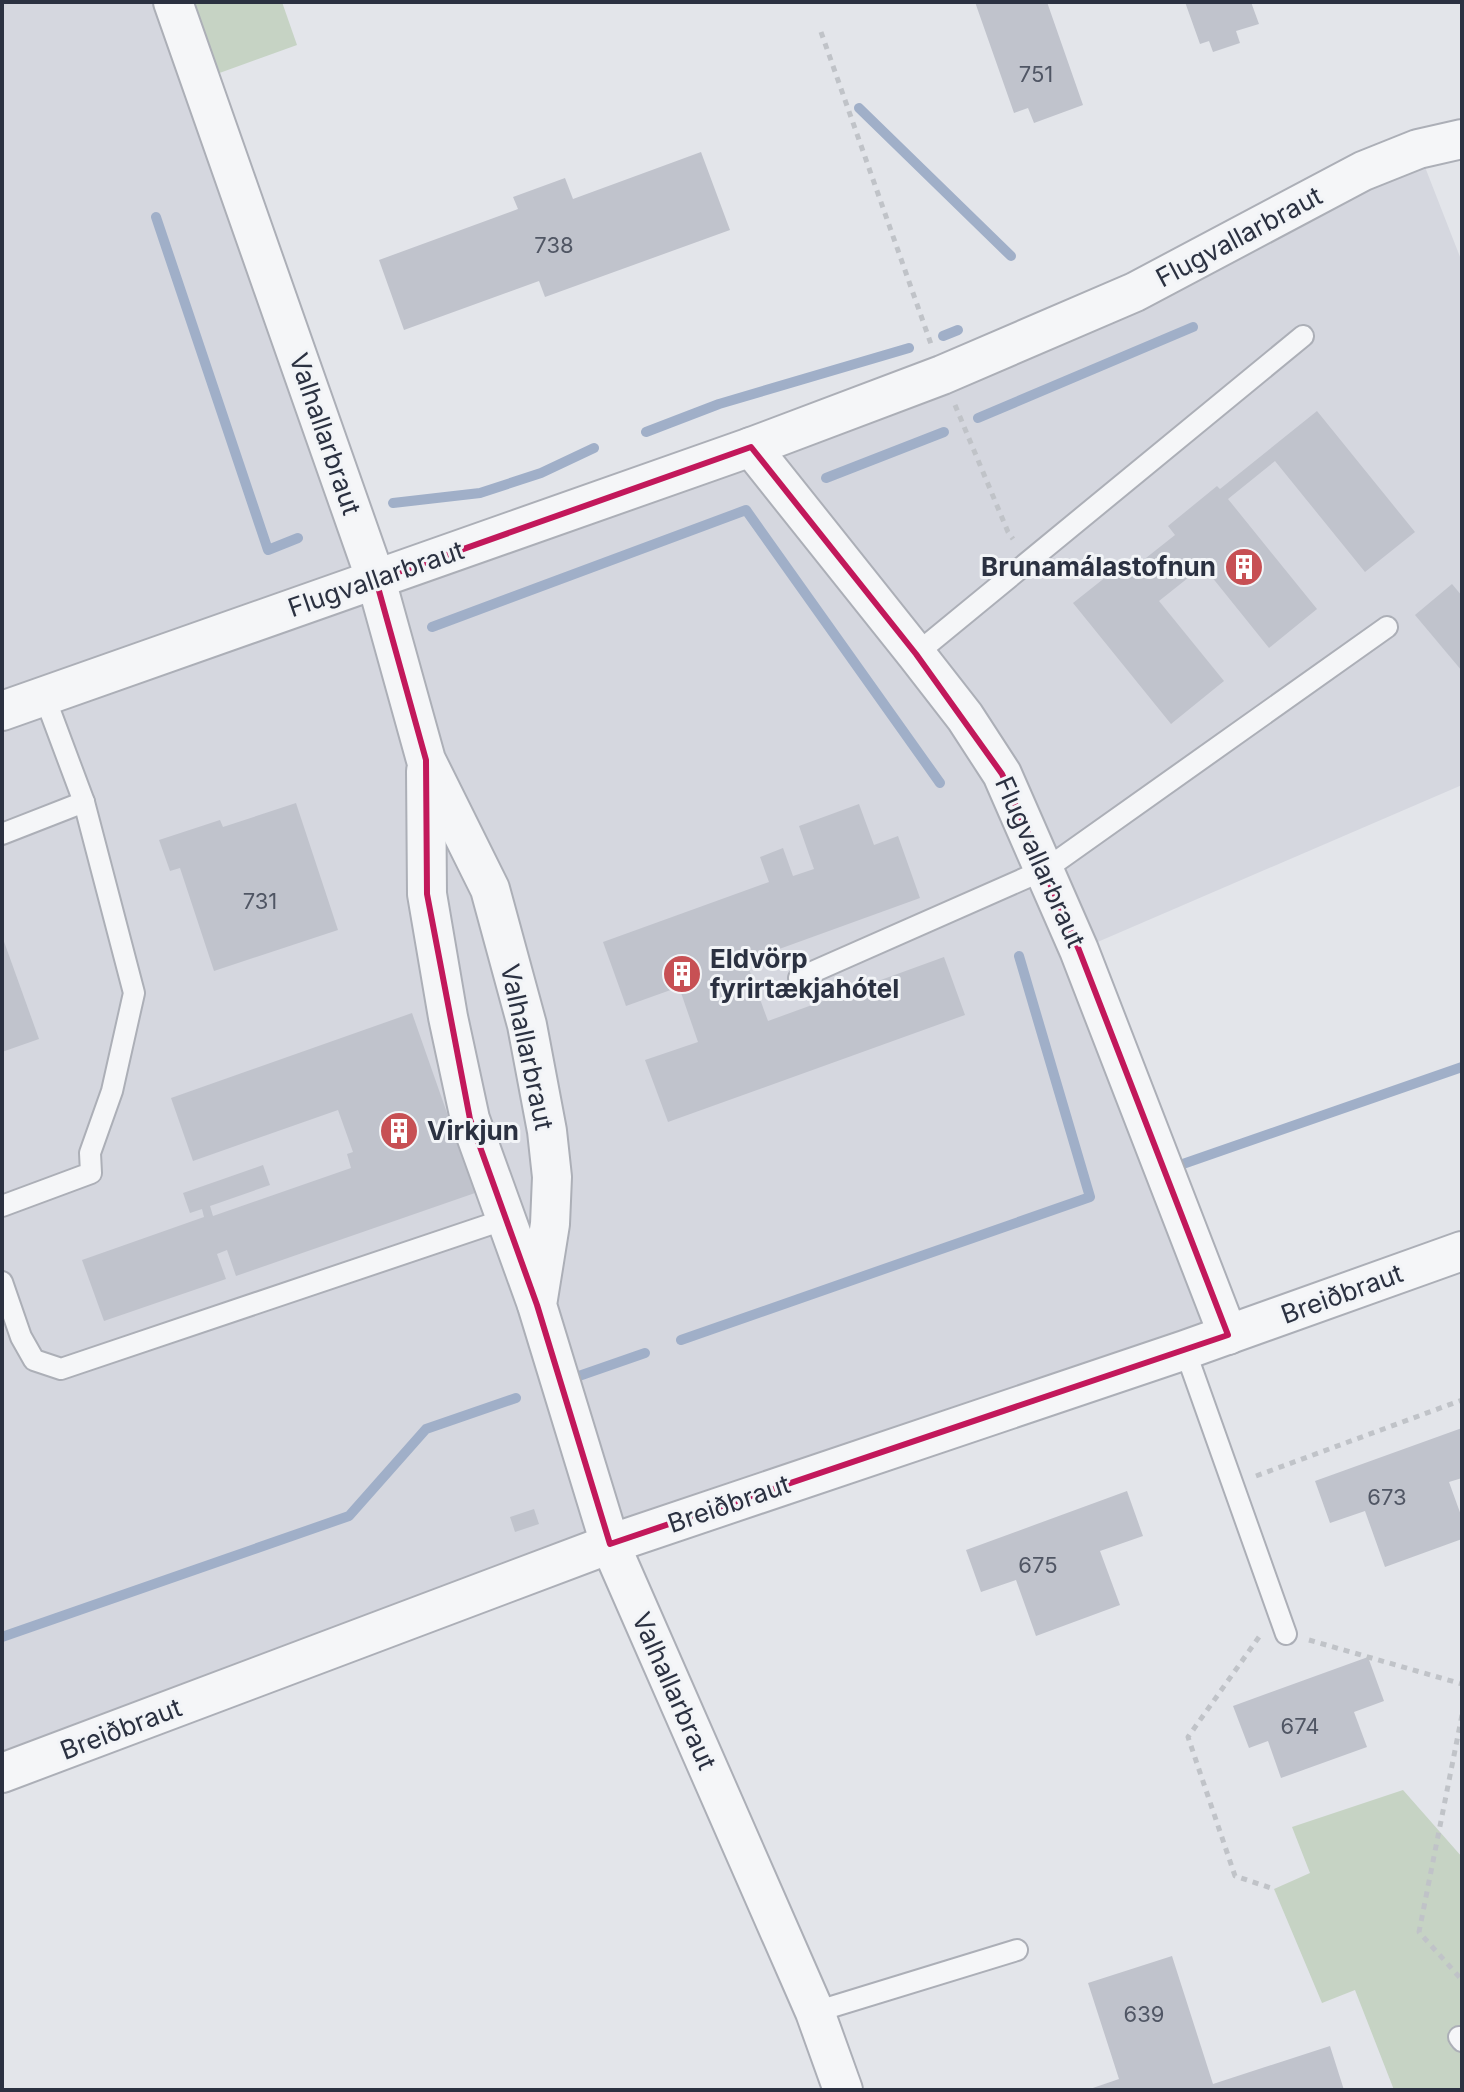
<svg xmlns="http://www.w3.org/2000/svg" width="1464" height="2092" font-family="Inter,sans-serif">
<rect width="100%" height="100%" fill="#e3e5ea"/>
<path fill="#d5d7df" d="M2,2H173L376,580L751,447L1418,149L1462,262V785L1079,950L1228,1335L2,1773Z"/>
<g fill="#c6d3c4">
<path d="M188,2H282L297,45L214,75Z"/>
<path d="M1403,1790L1462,1857V2090H1394L1355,1990L1322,2003L1274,1889L1310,1873L1292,1827Z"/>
</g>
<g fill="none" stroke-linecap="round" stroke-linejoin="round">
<g stroke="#a0afc8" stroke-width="10">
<path d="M859,108L1011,256"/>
<path d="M156,217L268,550L298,538"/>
<path d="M943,336L958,330"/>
<path d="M978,418L1193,327"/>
<path d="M646,432L719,404L909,348"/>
<path d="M826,478L944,432"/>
<path d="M393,503L480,493L541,473L594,448"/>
<path d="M432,627L746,510L940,783"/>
<path d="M1180,1165L1462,1067"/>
<path d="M681,1340L1090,1197L1019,956"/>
<path d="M576,1377L645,1353"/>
<path d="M2,1637L349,1516L426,1429L516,1398"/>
</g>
</g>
<g fill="#c0c3cc">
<path d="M975,2H1047L1083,105L1034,123L1028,108L1014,113Z"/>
<path d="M1185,2H1251L1259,24L1236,31L1240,43L1213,52L1209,41L1200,44Z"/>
<path d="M701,152L730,230L545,297L539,281L404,330L379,260L518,209L513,197L565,178L573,199Z"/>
<path d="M1317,411L1415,532L1365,572L1275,461L1228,499L1317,609L1269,648L1203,566L1159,601L1224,681L1171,724L1073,603L1126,561L1132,569L1175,535L1168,526L1217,486L1220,489Z"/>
<path d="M1452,584L1462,596V671L1415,615Z"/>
<path d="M296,803L338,930L214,971L180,868L170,871L159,840L220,820L223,827Z"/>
<path d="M859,804L874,845L898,836L920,898L746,961L768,1021L944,957L965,1015L668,1122L645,1060L698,1042L679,987L626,1006L603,942L769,882L760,857L783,848L793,876L814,869L799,826Z"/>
<path d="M2,936L39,1039L2,1052Z"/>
<path d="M412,1013L475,1193L236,1276L227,1250L217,1254L226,1279L104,1321L82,1260L204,1217L202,1209L190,1213L183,1193L263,1165L270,1185L210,1206L213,1216L351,1168L347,1154L353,1152L338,1110L193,1161L171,1098Z"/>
<path d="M1462,1428V1478L1449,1482L1462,1518V1539L1385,1567L1365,1511L1330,1523L1315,1481Z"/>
<path d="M1127,1491L1143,1536L1100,1551L1120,1605L1036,1636L1016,1580L981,1592L966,1550Z"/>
<path d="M534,1509L539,1524L515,1532L510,1517Z"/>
<path d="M1368,1657L1384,1701L1354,1712L1367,1747L1281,1778L1268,1741L1249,1748L1233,1706Z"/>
<path d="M1172,1956L1213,2084L1330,2046L1344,2090H1087L1119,2079L1088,1983Z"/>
</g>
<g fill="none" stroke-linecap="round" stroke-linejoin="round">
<g stroke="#acafb7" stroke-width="24">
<g id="lane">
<path d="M916,654L1303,336"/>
<path d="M2,834L84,802"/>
<path d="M799,978L1046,869L1387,627"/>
<path d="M2,1206L91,1173L90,1153L112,1091L134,993L84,802L44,695"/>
<path d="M2,1282L21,1337L34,1360L61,1369L506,1219"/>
<path d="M1185,1350L1286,1634"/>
<path d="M815,2012L1017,1950"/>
<path d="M1459,2037L1462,2041"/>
</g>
</g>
<g stroke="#acafb7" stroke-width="42">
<g id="street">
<path d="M173,2L376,580L426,760L490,889L527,1025L547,1131L552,1177L550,1224L537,1305L610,1544L815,2012L843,2090"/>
<path d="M751,447L916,654L965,717L1002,774L1079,950L1228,1335"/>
<path d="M2,711L751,447L942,375L1135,292L1363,171L1418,149L1462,139"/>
<path d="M426,771L427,894L448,1017L470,1119L536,1302"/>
<path d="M2,1773L610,1544L1185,1350L1462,1251"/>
</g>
</g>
<g stroke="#c0c3c8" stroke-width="5" stroke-dasharray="6 6" stroke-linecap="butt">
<path d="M821,32L931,344"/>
<path d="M955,405L1008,532L1013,539"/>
<path d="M1256,1476L1462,1400"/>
<path d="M1259,1637L1188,1737L1235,1876L1274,1889"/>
<path d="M1309,1640L1462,1684"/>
<path d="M1462,1715L1419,1932L1462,1980"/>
</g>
<use href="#lane" stroke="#f5f6f8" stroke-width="20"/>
<use href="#street" stroke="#f5f6f8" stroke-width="38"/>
</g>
<path fill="none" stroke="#c2185b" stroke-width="6" stroke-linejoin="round" d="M751,447L916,654L1002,774L1079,950L1228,1335L610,1544L537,1305L470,1119L427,894L426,760L376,580Z"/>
<defs>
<g id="building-disc" transform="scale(2)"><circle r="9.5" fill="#c75054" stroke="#f2f4f7"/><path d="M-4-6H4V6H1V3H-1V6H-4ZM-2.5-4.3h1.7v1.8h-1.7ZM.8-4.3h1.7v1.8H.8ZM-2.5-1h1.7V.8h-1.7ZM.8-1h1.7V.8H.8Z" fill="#fff"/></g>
</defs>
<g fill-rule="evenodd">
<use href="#building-disc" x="1244" y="567"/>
<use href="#building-disc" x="682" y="974"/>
<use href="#building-disc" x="399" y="1131"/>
</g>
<g text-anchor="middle" stroke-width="6" stroke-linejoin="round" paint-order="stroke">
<g font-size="22" fill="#505664">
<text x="1036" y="82">751</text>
<text x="554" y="253">738</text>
<text x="260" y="909">731</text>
<text x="1387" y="1505">673</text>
<text x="1038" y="1573">675</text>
<text x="1300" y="1734">674</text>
<text x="1144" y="2022">639</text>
</g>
<g font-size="26" fill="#2b3141" stroke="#f2f4f7">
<text transform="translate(1239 237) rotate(-28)" y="9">Flugvallarbraut</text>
<text transform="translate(325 434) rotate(71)" y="9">Valhallarbraut</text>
<text transform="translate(376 579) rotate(-19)" y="9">Flugvallarbraut</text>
<text transform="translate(1040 862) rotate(66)" y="9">Flugvallarbraut</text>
<text transform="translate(527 1047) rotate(78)" y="9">Valhallarbraut</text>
<text transform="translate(1342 1294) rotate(-20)" y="9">Breiðbraut</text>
<text transform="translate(729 1504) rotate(-19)" y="9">Breiðbraut</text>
<text transform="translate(674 1691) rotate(66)" y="9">Valhallarbraut</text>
<text transform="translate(121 1729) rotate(-21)" y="9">Breiðbraut</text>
</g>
<g font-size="26" font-weight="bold" fill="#2b3141" stroke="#f2f4f7" text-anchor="start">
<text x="1216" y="576" text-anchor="end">Brunamálastofnun</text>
<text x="710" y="968">Eldvörp<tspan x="710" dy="30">fyrirtækjahótel</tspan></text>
<text x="427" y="1140">Virkjun</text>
</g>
</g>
<rect width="1464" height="2092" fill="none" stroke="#2b3141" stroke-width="8"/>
</svg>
